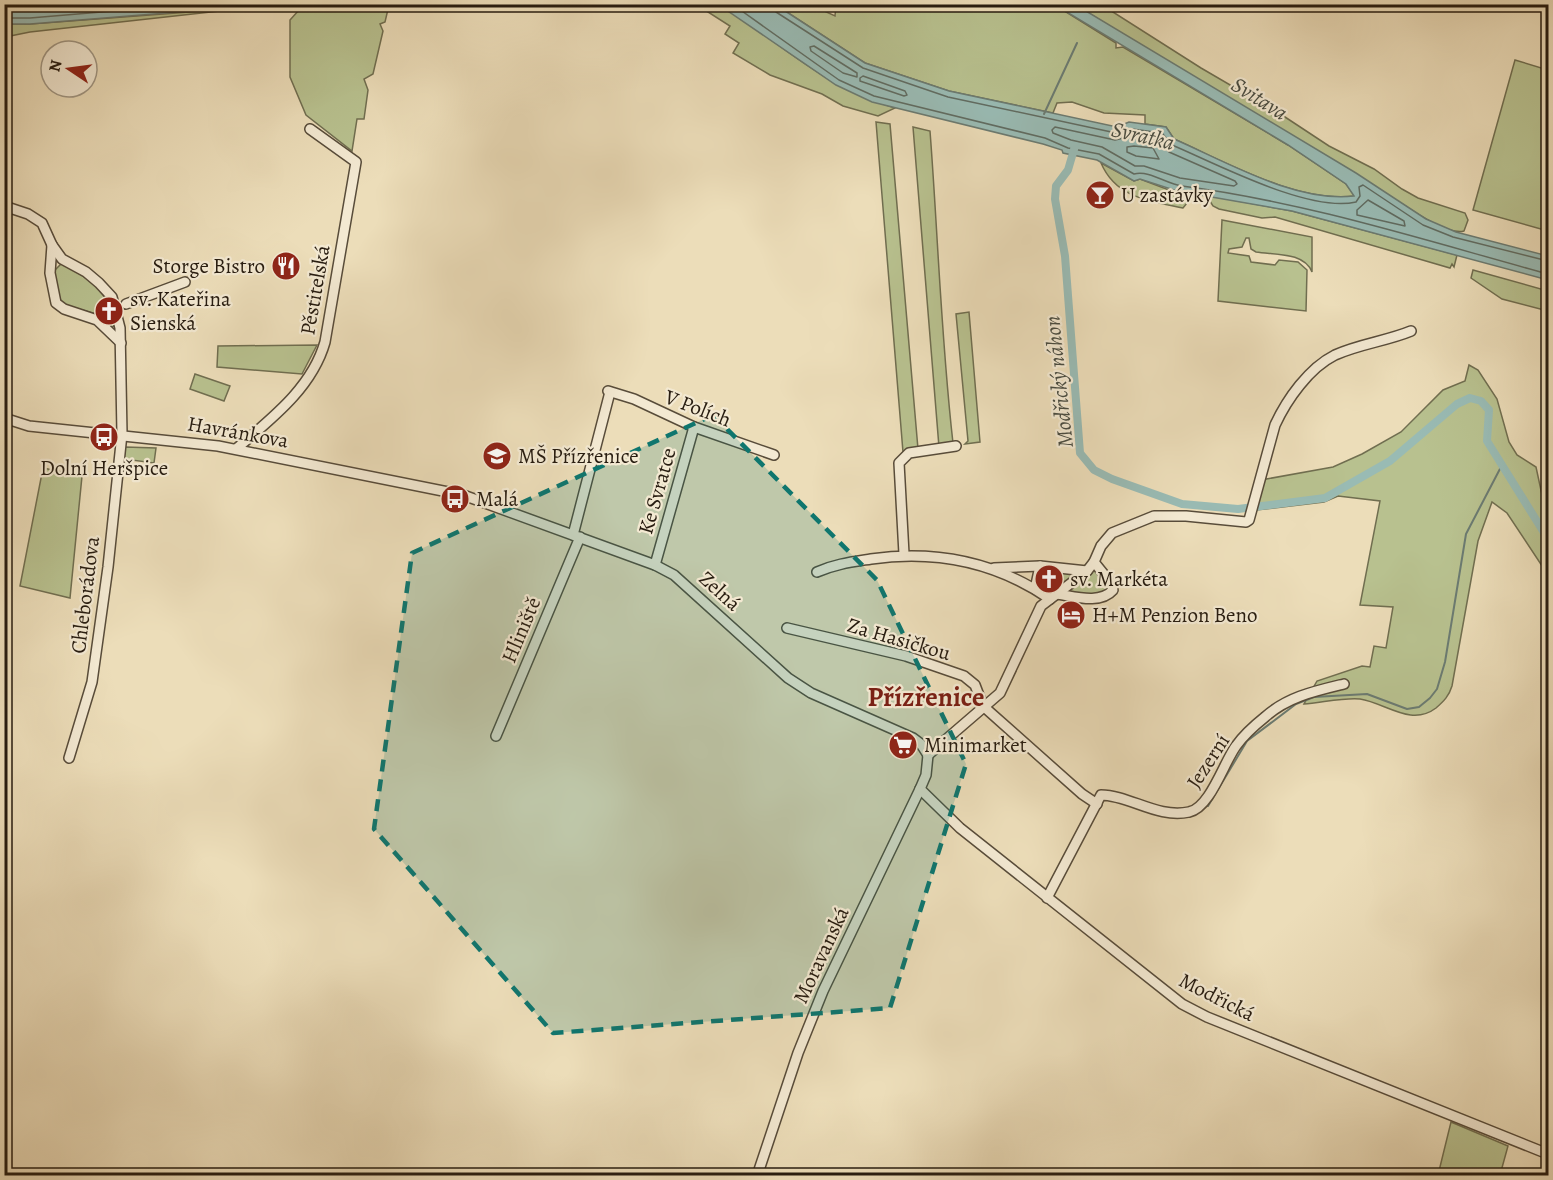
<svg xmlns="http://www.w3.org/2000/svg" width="1553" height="1180" font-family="Alegreya,serif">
<rect width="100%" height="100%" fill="#ecddb9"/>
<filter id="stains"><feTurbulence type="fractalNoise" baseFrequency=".00333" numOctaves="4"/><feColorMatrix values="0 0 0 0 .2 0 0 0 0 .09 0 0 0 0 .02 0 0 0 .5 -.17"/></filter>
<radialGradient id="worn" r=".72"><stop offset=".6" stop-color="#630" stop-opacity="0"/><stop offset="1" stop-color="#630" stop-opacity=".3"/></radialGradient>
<g fill="#b8c18f" stroke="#706e50" stroke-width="1.5">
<path d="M1045,4L1054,10L1055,5L1116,43V48L1123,47L1288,145L1346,184L1355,196C1297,203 1226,162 1174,139L1166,127L1145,124V115L1104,113L1072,102L1057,103L1053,113L949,91L865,63L776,5H811L835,16L836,5Z"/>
<path d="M354,5H389L385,22L380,24L383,31L373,74L364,79L368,90L364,119H357L352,151L306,115L290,77V20L299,10Z"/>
<path d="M697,5H719L733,12C785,49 833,91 895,108L878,116L843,106L822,94L770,75L733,53L739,43L725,34L730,26Z"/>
<path d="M1076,5H1102L1201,68L1285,117L1329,146L1374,169L1402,189L1418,198L1465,213L1468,220L1464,231C1447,236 1407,207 1391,197C1287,132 1179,71 1076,5Z"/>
<path d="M256,7L30,32L5,37V24H30Z"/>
<path d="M1515,60L1548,70V231L1473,210Z"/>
<path d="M876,122L890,124L918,449L903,452Z"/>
<path d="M913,127L930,131C938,235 941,339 953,443L939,447Z"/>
<path d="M1101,163L1134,181L1140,179L1185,196L1187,203L1183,208C1149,201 1116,198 1101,163Z"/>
<path d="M1206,195L1292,211L1457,255L1454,267L1452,264L1450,268L1275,217L1262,218L1219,209L1213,206Z"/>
<path d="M1222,220L1312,237V272C1304,252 1275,255 1256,252L1251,249L1249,238H1246L1242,247L1229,249L1228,253L1249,256L1251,262L1275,265L1279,260L1298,262L1307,270L1306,311L1218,301Z"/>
<path d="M62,263C92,280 108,291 116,326L112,327L96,314L65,305C55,296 54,283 54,271Z"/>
<path d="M1473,270L1548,291V311L1502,299L1471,278Z"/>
<path d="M969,312L980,442L965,444L968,441L956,314Z"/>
<path d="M317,345L302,374L217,367L218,346Z"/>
<path d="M1469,365L1478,370L1497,399L1509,442L1517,455L1536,467L1542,495L1548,508V575L1507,513L1492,502L1478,541L1452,686C1449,696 1444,701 1436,708C1411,727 1386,703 1360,699C1346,697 1320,703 1304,704L1317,681L1362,666L1370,667L1374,646L1386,648L1393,607L1360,605L1380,501L1338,496L1324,502L1257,510L1261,480L1333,467L1362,454L1401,432L1443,390L1465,381Z"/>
<path d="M195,374L230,386L224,401L190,389Z"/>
<path d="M125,447L156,448L154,463L132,460L131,473L123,472Z"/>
<path d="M43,468L82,476L70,598L20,586Z"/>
<path d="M1094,569L1109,584L1110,591L1095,596L1068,592Z"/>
<path d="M1042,571L1079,572L1049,593L1039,589Z"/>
<path d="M1451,1122L1508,1146L1500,1175H1438Z"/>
</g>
<g fill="#99bbb4" stroke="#6b7b72" stroke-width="1.5">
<path d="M5,4H266V5L30,24H5Z"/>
<path d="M719,5H776L865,63L949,91L1117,127L1129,122L1166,127L1174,139C1227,162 1296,203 1354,196L1346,184L1288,145L1055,5H1076L1356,173L1426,219L1456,232L1548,256V280L1292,211L1177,191L1140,179L1134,181L1097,160L1063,153L1062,150L1043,144L872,102L836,85Z"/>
</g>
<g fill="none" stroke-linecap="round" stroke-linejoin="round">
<g stroke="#606c62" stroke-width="1.5">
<path d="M732,4L839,80L874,96L1045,138L1068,148L1099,154L1134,174C1150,170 1166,184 1182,186C1306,202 1427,241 1548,274"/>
<path d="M774,4L776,12L863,68L948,97L1116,133L1132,129L1162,133L1172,145C1217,164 1309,213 1356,202L1360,196L1359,187L1363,185L1423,225L1453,237L1548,261"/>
<path d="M4,10L95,4"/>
<path d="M4,18H30L197,4"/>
<path d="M814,46L857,73V77L843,73L811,51L810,47Z"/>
<path d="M863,76L905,91L907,95L904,96L860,81V78Z"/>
<path d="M1055,127L1115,140L1133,136L1157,140L1169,152L1235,181L1237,184L1234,186L1180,178L1144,166H1135L1102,147L1071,140L1053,133L1052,130Z"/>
<path d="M1134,146L1153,148L1159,159L1136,156L1127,152V147Z"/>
<path d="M1368,200L1404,221L1405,226L1357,215V210Z"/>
</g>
<g stroke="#6b7b72" stroke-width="2">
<path d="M1044,114L1077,43"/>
<path d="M1208,806L1247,741L1296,704L1314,697L1367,694L1407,709L1419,707L1430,698L1437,689L1445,662L1466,534L1502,465"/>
</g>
<path stroke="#99bbb4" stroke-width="8" d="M1075,146L1068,170L1056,186L1055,199L1065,256L1080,453L1094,470L1112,479L1182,504L1238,509L1325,498L1390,461L1457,404L1470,398L1481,401L1489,410L1487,441L1548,539"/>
<g stroke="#584c3a" stroke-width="12">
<g id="minor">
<path d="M1548,6V9"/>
<path d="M4,206L28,214L42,223L52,245L62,259L86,272L99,283L112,297L120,328L122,434L108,567L92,682L69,758"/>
<path d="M52,245L50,273L56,303L64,309L97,320L121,343"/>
<path d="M126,304L185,282"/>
<path d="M608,391L634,399L694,427L774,455"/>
<path d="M4,418L29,426L218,446L463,495L655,565L674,575L788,678L811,693L913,738L921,744L928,755"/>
<path d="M236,449C271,419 312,388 325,342L356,162L310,129"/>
<path d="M573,535L610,392"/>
<path d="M904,554L899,463L909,453L956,446"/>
<path d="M655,565L694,427"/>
<path d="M994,568L1040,566L1087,571"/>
<path d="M817,572C835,564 852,562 871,559C935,550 996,562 1050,599"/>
<path d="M1035,589L1040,566"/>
<path d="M1056,594C1073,596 1100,605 1113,590L1111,583L1094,562"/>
<path d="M787,628L906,656L964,676L975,685L983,706L1082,794L1097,804"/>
<path d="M496,736L580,537"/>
<path d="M928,755L1000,693L1041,606L1087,571L1094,562L1101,546L1112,533L1154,516H1186L1246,522L1249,520L1275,425C1287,399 1309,368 1335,355C1359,344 1387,341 1411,331"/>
<path d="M920,789L960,828L1182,1004L1207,1017L1548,1154"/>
<path d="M1047,898L1101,795C1129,795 1158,819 1189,812C1210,808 1224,762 1236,746C1243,736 1255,725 1265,717C1287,697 1315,691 1344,684"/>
<path d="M757,1176L798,1053L823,991L920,789L926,775L928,755"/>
</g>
</g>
<use href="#minor" stroke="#f3e9d2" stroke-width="9"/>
</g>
<path fill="#0f766e" fill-opacity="0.2" stroke="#0f766e" stroke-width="4.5" stroke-dasharray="12 8" stroke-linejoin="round" d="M713,415L877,580L966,764L890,1008L553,1033L374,829L412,553Z"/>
<defs>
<g id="bar-disc" transform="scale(1.5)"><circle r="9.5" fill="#8f2418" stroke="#f3e9d2"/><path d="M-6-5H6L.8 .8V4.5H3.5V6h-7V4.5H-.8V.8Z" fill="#fff"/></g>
<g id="restaurant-disc" transform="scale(1.5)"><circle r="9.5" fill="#8f2418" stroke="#f3e9d2"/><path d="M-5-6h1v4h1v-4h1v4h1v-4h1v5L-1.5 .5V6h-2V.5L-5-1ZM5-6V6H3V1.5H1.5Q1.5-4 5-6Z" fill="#fff"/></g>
<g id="church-disc" transform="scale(1.5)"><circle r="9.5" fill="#8f2418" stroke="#f3e9d2"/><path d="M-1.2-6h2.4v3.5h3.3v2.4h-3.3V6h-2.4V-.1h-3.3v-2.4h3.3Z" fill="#fff"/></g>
<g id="bus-disc" transform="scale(1.5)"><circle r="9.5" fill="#8f2418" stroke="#f3e9d2"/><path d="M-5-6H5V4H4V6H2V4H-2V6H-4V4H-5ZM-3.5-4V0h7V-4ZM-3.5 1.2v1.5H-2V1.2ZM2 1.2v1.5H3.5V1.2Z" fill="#fff"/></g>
<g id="school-disc" transform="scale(1.5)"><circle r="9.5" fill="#8f2418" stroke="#f3e9d2"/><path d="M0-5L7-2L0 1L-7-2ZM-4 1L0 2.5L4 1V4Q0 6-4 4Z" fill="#fff"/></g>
<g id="hotel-disc" transform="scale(1.5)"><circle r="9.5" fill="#8f2418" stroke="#f3e9d2"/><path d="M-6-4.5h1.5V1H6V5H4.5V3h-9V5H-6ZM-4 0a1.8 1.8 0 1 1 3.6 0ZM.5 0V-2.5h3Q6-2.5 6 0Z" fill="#fff"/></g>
<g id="supermarket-disc" transform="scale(1.5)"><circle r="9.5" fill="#8f2418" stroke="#f3e9d2"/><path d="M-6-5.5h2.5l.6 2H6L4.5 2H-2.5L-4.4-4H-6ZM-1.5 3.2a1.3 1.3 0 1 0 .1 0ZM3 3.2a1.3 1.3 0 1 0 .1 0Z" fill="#fff"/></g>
</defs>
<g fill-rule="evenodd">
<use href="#bar-disc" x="1100" y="195"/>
<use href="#restaurant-disc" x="286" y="266"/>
<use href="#church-disc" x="109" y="311"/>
<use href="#bus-disc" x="104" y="437"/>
<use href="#school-disc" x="497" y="456"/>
<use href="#bus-disc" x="455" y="499"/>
<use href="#church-disc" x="1049" y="579"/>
<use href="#hotel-disc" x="1071" y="615"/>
<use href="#supermarket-disc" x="903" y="745"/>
</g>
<g text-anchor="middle" stroke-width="4.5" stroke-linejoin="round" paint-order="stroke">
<g font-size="21" fill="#271c10" stroke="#f3e9d2" text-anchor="start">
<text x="1121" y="202">U zastávky</text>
<text x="265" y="273" text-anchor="end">Storge Bistro</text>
<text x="130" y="306">sv. Kateřina<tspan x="130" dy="24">Sienská</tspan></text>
<text x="518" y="463">MŠ Přízřenice</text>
<text x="104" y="475" text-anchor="middle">Dolní Heršpice</text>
<text x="476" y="506">Malá</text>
<text x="1070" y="586">sv. Markéta</text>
<text x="1092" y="622">H+M Penzion Beno</text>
<text x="924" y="752">Minimarket</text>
</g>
<g font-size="21" fill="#271c10" stroke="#f3e9d2">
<text transform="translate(315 290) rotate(-80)" y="7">Pěstitelská</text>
<text transform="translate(698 408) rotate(21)" y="7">V Polích</text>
<text transform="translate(238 432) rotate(10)" y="7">Havránkova</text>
<text transform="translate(657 491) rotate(-74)" y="7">Ke Svratce</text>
<text transform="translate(720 591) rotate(42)" y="7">Zelná</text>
<text transform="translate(85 595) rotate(-83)" y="7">Chleborádova</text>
<text transform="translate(521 630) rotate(-67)" y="7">Hliniště</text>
<text transform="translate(899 639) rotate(16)" y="7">Za Hasičkou</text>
<text transform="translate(1208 761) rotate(-57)" y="7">Jezerní</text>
<text transform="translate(821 955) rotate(-65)" y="7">Moravanská</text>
<text transform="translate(1217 997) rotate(27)" y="7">Modřická</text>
</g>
<g font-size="22" font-style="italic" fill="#494c41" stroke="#f3e9d2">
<text transform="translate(1260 98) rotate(32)" y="8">Svitava</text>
<text transform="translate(1143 135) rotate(13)" y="8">Svratka</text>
<text transform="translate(1058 382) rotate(-96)" y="8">Modřický náhon</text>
</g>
<g font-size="27" font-weight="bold" fill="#7a1f14" stroke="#f3e9d2">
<text x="926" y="706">Přízřenice</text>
</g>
</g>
<rect width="1553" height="1180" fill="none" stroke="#ecddb9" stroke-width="24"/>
<rect x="6" y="6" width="1541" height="1168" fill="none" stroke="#271c10" stroke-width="3"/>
<rect x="12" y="12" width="1529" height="1156" fill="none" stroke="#271c10" stroke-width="1.5"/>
<g transform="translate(69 69) rotate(283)"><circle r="28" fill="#f3e9d2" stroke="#a19784" stroke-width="1.5"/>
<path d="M0-4.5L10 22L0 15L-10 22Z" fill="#8f2418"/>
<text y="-9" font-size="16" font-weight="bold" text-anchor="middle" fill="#271c10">N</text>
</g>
<rect width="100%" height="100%" filter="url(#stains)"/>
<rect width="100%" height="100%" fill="url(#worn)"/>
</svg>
